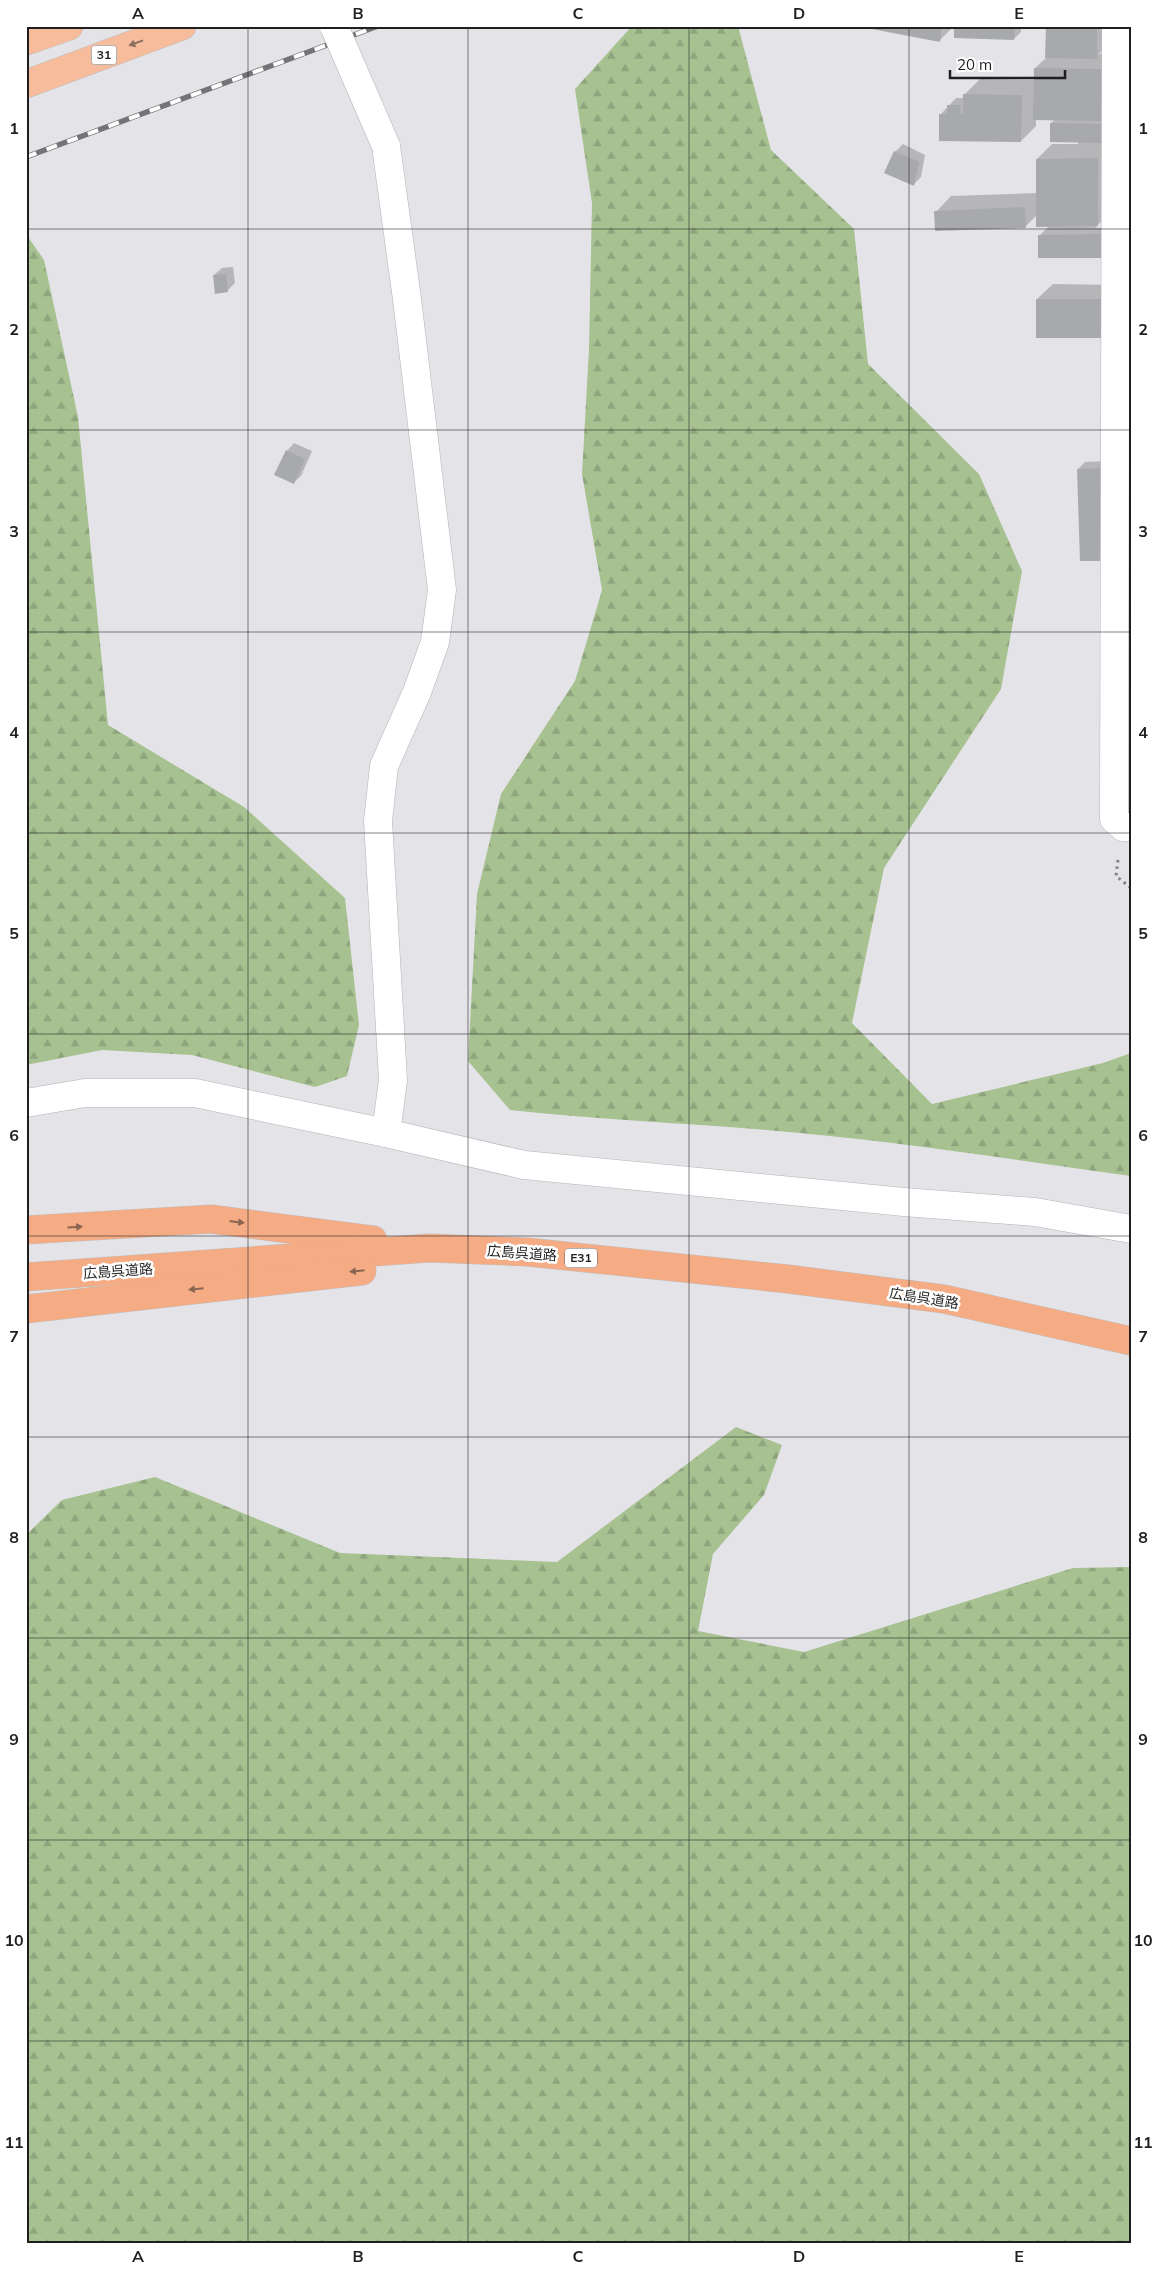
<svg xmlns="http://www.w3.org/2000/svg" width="1157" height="2270" font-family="Mulish,'Noto Sans JP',sans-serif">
<defs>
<pattern id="forest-firs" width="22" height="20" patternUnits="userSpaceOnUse" patternTransform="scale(1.25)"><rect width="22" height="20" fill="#a7c191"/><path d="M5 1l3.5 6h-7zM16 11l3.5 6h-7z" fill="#8fa57d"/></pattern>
</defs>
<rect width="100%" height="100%" fill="#e4e4e8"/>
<g fill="url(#forest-firs)">
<path d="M632,26H738L771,150L854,229L868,364L979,474L1022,571L1001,689L884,868L852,1023L932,1104L1103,1063L1131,1053V1176C1010,1159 888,1140 766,1130C681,1123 595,1119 510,1110L468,1061L477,894L501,794L575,681L602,590L582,474L589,349L592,203L575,89Z"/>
<path d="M26,234L44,260L78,417L108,725L244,807L345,898L359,1025L347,1076L315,1087L192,1055L102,1050L26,1065Z"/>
<path d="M736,1427L782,1445L764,1495L713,1554L698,1631L804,1652L1073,1568L1131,1567V2244H26V1535L62,1500L155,1477L340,1553L557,1562Z"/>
</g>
<g fill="#0003">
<path d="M873,26H954L939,41Z"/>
<path d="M955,26H1021V32L1014,39Z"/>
<path d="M1047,26H1112L1111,42L1099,54L1119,55L1110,135L1101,143H1112L1113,210L1095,228L1111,227V249L1039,236L1049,226L1037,215L1026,226L936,212L951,196L1037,193V159L1052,144H1078V142L1051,123L1055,119H1036V126L1021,141L941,114L956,98H964V95L980,79L1035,80V68L1047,57Z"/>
<path d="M1131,112V134H1127V116Z"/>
<path d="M903,144L925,155L921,177L914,184L895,152Z"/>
<path d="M233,267L235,283L227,291L214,275L222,268Z"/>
<path d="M1053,284L1116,285V322L1101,337L1037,299Z"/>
<path d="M1131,350V397V375H1125V356Z"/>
<path d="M294,443L312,451L301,476L293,483L287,451Z"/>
<path d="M1109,461L1111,552L1078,469L1085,462Z"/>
<path d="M1131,604V635L1123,612Z"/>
</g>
<g fill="#a8a9ac">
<path d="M872,26H942L940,42L872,29Z"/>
<path d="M954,26H1015L1014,40L954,38Z"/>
<path d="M1046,26H1097V59L1045,58Z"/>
<path d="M1034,68L1104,69L1103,121L1033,120Z"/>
<path d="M963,94L1022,95L1021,142L939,141V114H947V105H961L960,114H963Z"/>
<path d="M1050,123L1103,124V143L1050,142Z"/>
<path d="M894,151L919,162L914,186L884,173Z"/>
<path d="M1098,158V226L1036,227V159Z"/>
<path d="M1128,166H1131V233H1127Z"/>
<path d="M1025,207L1026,228L935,231L934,211Z"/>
<path d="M1104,234V258H1038V235Z"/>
<path d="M226,274L228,292L215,294L213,275Z"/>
<path d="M1036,299H1102L1101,338H1036Z"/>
<rect x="1124" y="411" width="7" height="106"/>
<path d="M286,450L305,459L294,484L274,475Z"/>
<path d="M1102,468L1104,561H1080L1077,469Z"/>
<rect x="1122" y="611" width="9" height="25"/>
<rect x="1129" y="738" width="2" height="56"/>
</g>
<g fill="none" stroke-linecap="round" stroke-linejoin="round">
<g stroke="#b3b3b7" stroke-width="29">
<g id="minor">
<path d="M1116,26L1114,819L1123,827H1131"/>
<path d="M26,1103L85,1093H195L386,1133L524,1165L904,1202L1035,1212L1131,1229"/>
</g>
</g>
<g stroke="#b3b3b7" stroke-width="29">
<path id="tertiary" d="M386,1133L393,1080L378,821L384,766L417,692L435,642L442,590L407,299L386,146"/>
</g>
<g stroke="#c0c0c1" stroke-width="29">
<g id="trunk">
<path d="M26,41L69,26"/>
<path d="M26,84L182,26"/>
</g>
</g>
<g stroke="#c0c0c1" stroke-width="29">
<g id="motorway">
<path d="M26,1230L211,1219L373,1240"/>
<path d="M26,1277L430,1248L527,1252L788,1279L944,1299L1131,1341"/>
<path d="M26,1309L362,1271"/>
</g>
</g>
<path stroke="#818183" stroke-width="3" stroke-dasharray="2.5 4" stroke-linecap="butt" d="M1118,860L1116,876L1131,888"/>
<use href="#minor" stroke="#fff" stroke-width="28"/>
<use href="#tertiary" stroke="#fff" stroke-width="28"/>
<use href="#trunk" stroke="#f7bc9c" stroke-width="28"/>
<use href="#motorway" stroke="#f5ab83" stroke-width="28"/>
<g stroke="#747476" stroke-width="5.5">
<path id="rail" d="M26,157L378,26"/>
</g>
<use href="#rail" stroke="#fff" stroke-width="4" stroke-dasharray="11" stroke-linecap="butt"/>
<g stroke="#b3b3b7" stroke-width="29" stroke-linecap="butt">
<path id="tertiary-bridge" d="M334,26L386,146"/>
</g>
<use href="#tertiary-bridge" stroke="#fff" stroke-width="28"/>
</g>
<defs><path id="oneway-solid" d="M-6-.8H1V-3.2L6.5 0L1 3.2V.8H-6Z" transform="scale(1.25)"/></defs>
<use fill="#8b6e5e" href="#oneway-solid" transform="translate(136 43) rotate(160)"/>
<g fill="#8a6552">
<use href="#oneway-solid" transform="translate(237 1222) rotate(7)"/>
<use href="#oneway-solid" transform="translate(75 1227) rotate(-3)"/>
<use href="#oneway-solid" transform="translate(357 1271) rotate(174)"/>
<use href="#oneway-solid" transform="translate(196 1289) rotate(174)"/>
</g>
<path fill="none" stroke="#1f1f20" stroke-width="1" stroke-opacity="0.55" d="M248,26V2244M468,26V2244M689,26V2244M909,26V2244M26,229H1131M26,430H1131M26,632H1131M26,833H1131M26,1034H1131M26,1236H1131M26,1437H1131M26,1638H1131M26,1840H1131M26,2041H1131"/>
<g text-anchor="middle" stroke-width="5" stroke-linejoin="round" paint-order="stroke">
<g fill="#fff" stroke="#626263" stroke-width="1">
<rect x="91.5" y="45.5" width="25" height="19" rx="4"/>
<rect x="565" y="1248.5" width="32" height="19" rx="4"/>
</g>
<g font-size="12" font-weight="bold" fill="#1f1f20">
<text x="104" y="59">31</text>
<text x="581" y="1262">E31</text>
</g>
<g font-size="14" fill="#1f1f20" stroke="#fff">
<text transform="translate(522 1253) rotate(4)" y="5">広島呉道路</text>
<text transform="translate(118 1271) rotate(-4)" y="5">広島呉道路</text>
<text transform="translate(924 1298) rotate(9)" y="5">広島呉道路</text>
</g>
</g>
<rect width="1157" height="2270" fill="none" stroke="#ffffff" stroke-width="55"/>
<path d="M950 70v8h115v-8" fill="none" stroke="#1f1f20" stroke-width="2.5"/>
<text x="957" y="70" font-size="15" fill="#1f1f20" stroke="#ffffff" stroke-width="4" paint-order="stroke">20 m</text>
<rect x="28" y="28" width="1102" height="2214" fill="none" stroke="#1f1f20" stroke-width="2"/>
<g font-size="16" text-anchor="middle" font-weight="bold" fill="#1f1f20">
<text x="138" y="19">A</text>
<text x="358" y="19">B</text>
<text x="578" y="19">C</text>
<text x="799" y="19">D</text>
<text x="1019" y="19">E</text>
<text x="14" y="134">1</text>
<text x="1143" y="134">1</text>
<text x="14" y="335">2</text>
<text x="1143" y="335">2</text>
<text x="14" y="537">3</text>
<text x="1143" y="537">3</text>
<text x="14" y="738">4</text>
<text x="1143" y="738">4</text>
<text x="14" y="939">5</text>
<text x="1143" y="939">5</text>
<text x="14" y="1141">6</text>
<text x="1143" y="1141">6</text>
<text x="14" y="1342">7</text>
<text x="1143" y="1342">7</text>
<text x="14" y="1543">8</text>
<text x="1143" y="1543">8</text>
<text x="14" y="1745">9</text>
<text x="1143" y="1745">9</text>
<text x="14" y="1946">10</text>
<text x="1143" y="1946">10</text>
<text x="14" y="2148">11</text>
<text x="1143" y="2148">11</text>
<text x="138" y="2262">A</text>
<text x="358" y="2262">B</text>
<text x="578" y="2262">C</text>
<text x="799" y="2262">D</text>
<text x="1019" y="2262">E</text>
</g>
</svg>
